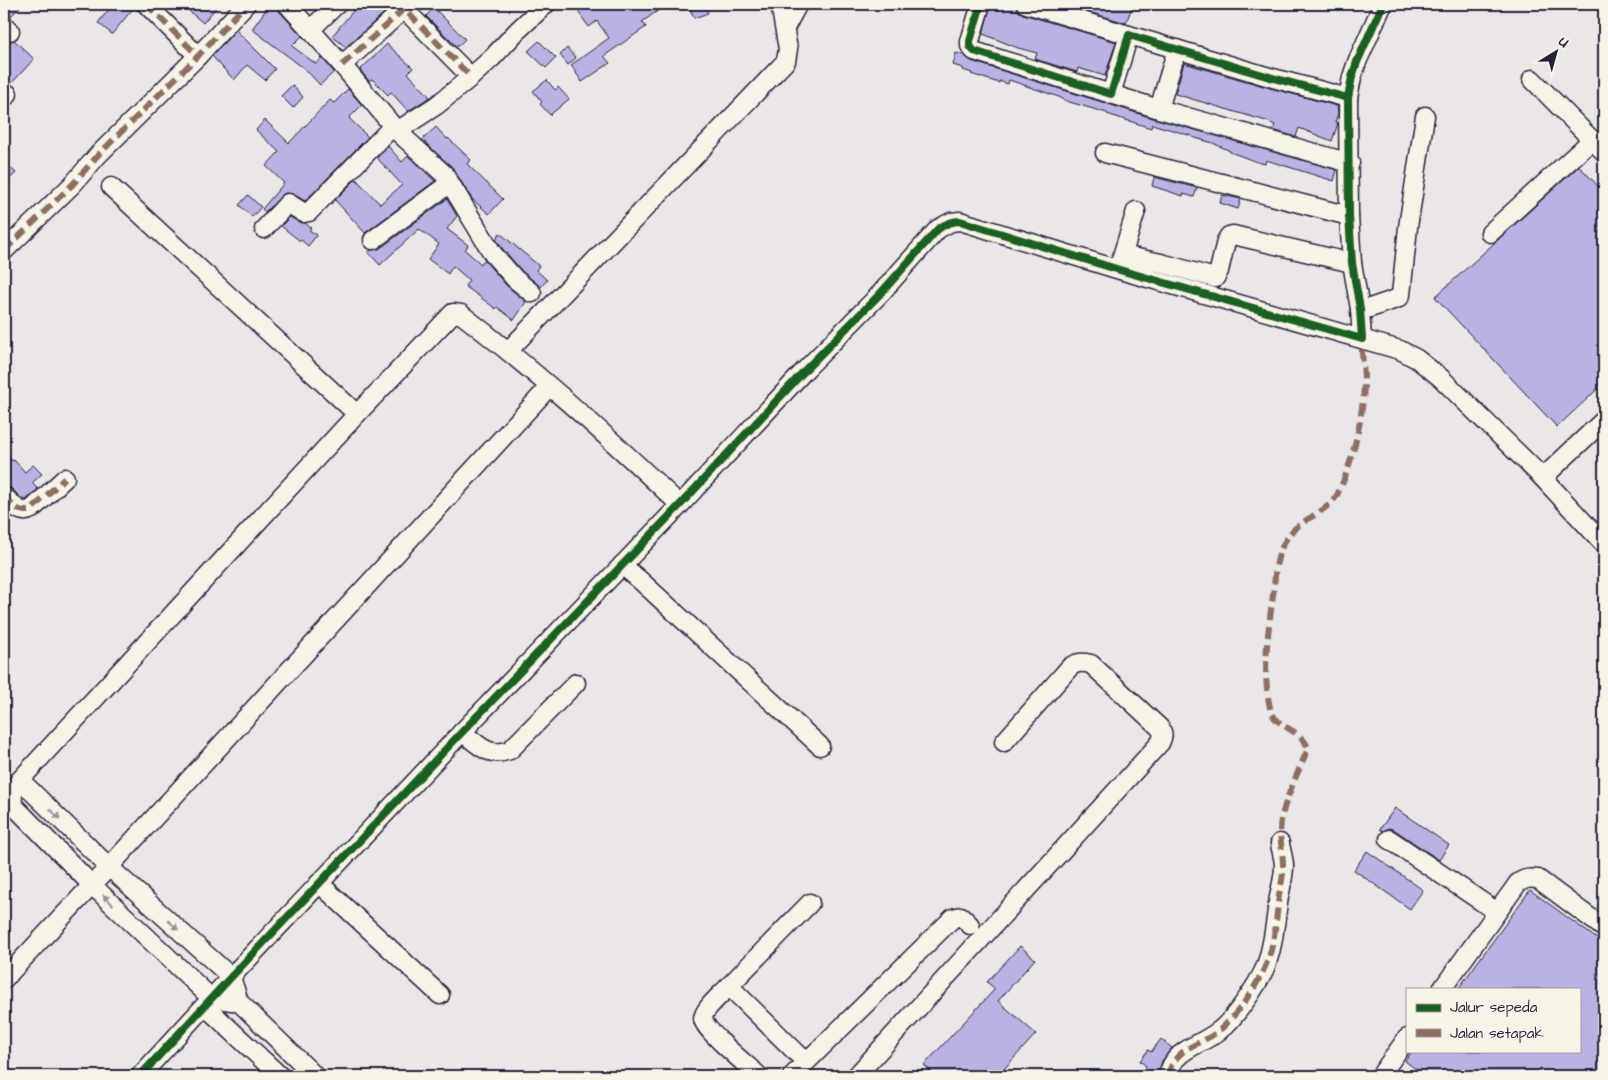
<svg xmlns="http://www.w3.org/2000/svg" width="1608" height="1080" font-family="'Architects Daughter',sans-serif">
<rect width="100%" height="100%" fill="#ebe6e7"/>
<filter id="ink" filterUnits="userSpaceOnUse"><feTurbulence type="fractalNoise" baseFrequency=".02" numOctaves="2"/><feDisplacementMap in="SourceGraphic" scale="10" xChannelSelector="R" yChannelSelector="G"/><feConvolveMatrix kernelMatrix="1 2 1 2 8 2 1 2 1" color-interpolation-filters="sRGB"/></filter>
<g filter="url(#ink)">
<g fill="#bab2e3" stroke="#22223b">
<path d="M4,4H23L10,17L4,15Z"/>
<path d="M113,4L136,5L112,34L98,23Z"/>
<path d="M196,4H219L203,23L189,11Z"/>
<path d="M270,4H277L279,11L302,36L292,46L316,64L322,58L334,72L320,85L306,70L252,29Z"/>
<path d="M347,4H392L393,5L346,47L332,36L353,11Z"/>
<path d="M582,4H667L642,22L646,27L604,56L610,63L582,82L571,65L609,38L597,21L589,27L576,9Z"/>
<path d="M688,4H704L708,13L694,18Z"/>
<path d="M991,4H1016L1018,11L1023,14L1116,42L1105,76L1078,68L1077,72L1035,59L1037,53L1018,48L983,34Z"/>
<path d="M1062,4H1133L1126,23Z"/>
<path d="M434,8L465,39L457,47L426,16Z"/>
<path d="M236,30L275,69L265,80L247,65L234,80L212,56Z"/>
<path d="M4,39L8,41L14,40L34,59L11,84L4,85Z"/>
<path d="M539,41L556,58L546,68L528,51Z"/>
<path d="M387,44L413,68L408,73L430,97L408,111L391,92L388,95L372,79L369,81L360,70Z"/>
<path d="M567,48L576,58L568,65L560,55Z"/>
<path d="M956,53L964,55L971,61L1156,119L1337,170L1334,181L1266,160L1265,164L1257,162L1230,152V151L1213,143L1192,137V136L1152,124L1151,128L1107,114V113L1066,101L1059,97L1009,80L1008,84L999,81V83L971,74L972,73L963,70V68L953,65Z"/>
<path d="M1184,63L1270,88L1337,106L1338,113L1335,122L1338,123L1332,141L1299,128L1296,137L1273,130L1275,125L1266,121L1175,94Z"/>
<path d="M547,80L555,90L558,87L569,99L550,115L540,104L542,102L533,91Z"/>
<path d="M292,85L303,97L293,108L281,96Z"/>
<path d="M348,89L362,105L349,118L368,137L305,201L293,194L285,193L265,212L262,209L284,183L266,166L279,152L256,130L265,120L289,143L330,100L334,103Z"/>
<path d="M436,127L447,139L448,138L471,160L467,164L503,199L489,214L472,199L452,167L422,140Z"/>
<path d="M388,146L402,162L408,156L435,181L365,233L335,200L356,179L380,204L402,185L377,158Z"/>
<path d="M4,161L16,173L4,184Z"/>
<path d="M1579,166L1604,192V383L1557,427L1435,297Z"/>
<path d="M1154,177L1197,188L1194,197L1183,194V196L1152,186Z"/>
<path d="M248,195L261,207L252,217L239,205Z"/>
<path d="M1222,195L1241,199L1238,209L1220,203Z"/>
<path d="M447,199L457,216L447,229L468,245L465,250L481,264L484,260L507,286L526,302L514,320L497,307L496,309L465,286L469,280L453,266L448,274L428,259L439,244L419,229L380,265L368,252L371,250L379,249Z"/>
<path d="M290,217L298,222L305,223L311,228L309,230L317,235L308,246L301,240L300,241L281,226Z"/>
<path d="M500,233L539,266L536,270L547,280L541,287L522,271L502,248L496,239Z"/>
<path d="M4,453L13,461L14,460L25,472L33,465L42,474L32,483L38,489L26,500L22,499L11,488L4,486Z"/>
<path d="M1395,808L1449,845L1439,860L1395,830L1389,828L1383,831L1380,829Z"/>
<path d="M1367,851L1423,890L1410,909L1354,870Z"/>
<path d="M1530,890L1604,944V1076H1425L1405,1061L1412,1051H1579V989H1458Z"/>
<path d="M1020,946L1035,959L998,1001L1036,1034L1004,1069L1012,1076H936L924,1065L995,989L987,982Z"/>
<path d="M1161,1039L1172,1048L1162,1061L1158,1076H1138L1146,1066L1140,1061L1148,1050L1151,1052Z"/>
</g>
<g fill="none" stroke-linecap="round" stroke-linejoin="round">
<g stroke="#22223b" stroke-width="21">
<g id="minor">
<path d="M146,4L198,56"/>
<path d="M287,4L342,65L397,131L445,175L493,254L515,279L532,293"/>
<path d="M981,4L970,41V46L974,51L1111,94L1129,35L1273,78L1348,98"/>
<path d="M1026,4L1129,35"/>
<path d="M4,25L10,31"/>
<path d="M785,28L798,4"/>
<path d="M310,30L337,4"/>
<path d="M342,65L404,9L471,77"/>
<path d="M1532,79L1604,152"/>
<path d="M1111,94L1159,109L1350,163"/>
<path d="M4,98L8,94"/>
<path d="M1159,109L1177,49"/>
<path d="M397,131L437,105L471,77L492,58L518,30L546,4"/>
<path d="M1105,153L1349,216"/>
<path d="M111,187L357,414"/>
<path d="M264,229L288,203L304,213L309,212L393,126"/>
<path d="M1490,233L1592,140"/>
<path d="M373,240L450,183"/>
<path d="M4,251L73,184L98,155L198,56L246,4"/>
<path d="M1123,255L1161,263L1215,278L1219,271L1226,241L1229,236L1233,235L1352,263"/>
<path d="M1119,266L1136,211"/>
<path d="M1360,309L1370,308L1399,298L1401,295L1408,227L1425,116"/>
<path d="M1362,339L1360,309L1352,263L1349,216L1348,98L1352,77L1357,62L1383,4"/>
<path d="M508,351L786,61L788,49L780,4"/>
<path d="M1541,476L1604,544"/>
<path d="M4,496C12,504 20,516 32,509L65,478"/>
<path d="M622,565L642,582L820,746"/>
<path d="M462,732C479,745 488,758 510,750L576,683"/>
<path d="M20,780L109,867L231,977L239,1002L315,1076"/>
<path d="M1389,839L1497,912"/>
<path d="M319,883L440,995"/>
<path d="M4,979L109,867L549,387"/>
<path d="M729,986L810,903"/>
<path d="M1442,989L1518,883C1525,878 1530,878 1538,879L1604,928"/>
<path d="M239,1002L211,998L92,885L13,805C12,794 13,789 20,780L357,414L453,313L461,314C538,373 610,438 680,505"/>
<path d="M205,1006L280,1076"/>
<path d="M140,1076L231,977L462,732L680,505L806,369L880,294L938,229L951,222L960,221L1123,271L1400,350L1417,359L1441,378L1541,476H1544L1548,473L1604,420"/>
<path d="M759,1076C749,1067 703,1029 703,1019C703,1009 723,993 729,986L806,1062"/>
<path d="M792,1076L953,918L961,916L970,925"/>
<path d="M856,1076L1160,743C1163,737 1164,734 1160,728L1091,664C1082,662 1077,662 1070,667L1004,742"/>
<path d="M1168,1076C1173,1048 1201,1046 1220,1030C1235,1018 1257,986 1265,968C1274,946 1275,920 1279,897C1281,887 1284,876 1284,866C1284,859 1281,851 1280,843"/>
<path d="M1380,1076L1407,1038"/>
</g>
</g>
<use href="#minor" stroke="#f7f3e8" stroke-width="18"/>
<g stroke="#8d6e63" stroke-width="6" stroke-dasharray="12 6" stroke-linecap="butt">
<path d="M146,4L198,56"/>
<path d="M342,65L404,9L471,77"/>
<path d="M4,98L8,94"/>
<path d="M4,251L73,184L98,155L198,56L246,4"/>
<path d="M4,496C12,504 20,516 32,509L65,478"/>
<path d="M1168,1076C1174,1045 1203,1046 1222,1028C1239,1012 1254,990 1264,969C1275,947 1276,919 1279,895C1281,885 1284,874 1283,865C1283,850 1278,834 1281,820C1286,796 1299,771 1308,748C1302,729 1274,728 1270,708C1262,671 1268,633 1273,595C1275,580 1275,560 1282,547C1284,542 1287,538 1290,534C1302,518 1327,513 1337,495C1352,466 1364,414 1364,381C1364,367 1361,353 1362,339"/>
</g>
<g stroke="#f7f3e8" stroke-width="11">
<g id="cycleway">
<path d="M981,4L970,41V46L974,51L1111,94L1129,35L1273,78L1348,98"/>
<path d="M140,1076L231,977L462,732L680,505L806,369L880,294L938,229C945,224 951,221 960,221L1123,271L1362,339L1360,309L1352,263L1349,216L1348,98L1352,77L1357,62L1383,4"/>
</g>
</g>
<use href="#cycleway" stroke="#1b5e20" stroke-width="8"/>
</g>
<defs><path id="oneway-solid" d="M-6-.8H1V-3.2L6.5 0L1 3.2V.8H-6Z" transform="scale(1.25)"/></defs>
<g fill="#97959a">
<use href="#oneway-solid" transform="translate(55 814) rotate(44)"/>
<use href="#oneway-solid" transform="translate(108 900) rotate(-136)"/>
<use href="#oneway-solid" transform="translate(173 925) rotate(42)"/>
</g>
</g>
<rect width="1608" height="1080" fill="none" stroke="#f7f3e8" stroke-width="20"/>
<rect x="10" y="10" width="1588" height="1060" fill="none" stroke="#22223b" stroke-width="2" filter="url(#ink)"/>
<rect x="1406" y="988" width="175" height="65" fill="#f7f3e8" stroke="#a29fa3"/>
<rect x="1416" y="1004" width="25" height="8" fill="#1b5e20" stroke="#a29fa3"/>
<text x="1450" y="1012" font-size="15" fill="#22223b">Jalur sepeda</text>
<rect x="1416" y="1029" width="25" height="8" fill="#8d6e63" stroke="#a29fa3"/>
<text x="1450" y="1038" font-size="15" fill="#22223b">Jalan setapak</text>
<g transform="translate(1556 52) rotate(37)" stroke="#f7f3e8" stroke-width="4" paint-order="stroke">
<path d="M0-4L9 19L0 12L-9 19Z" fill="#22223b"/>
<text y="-8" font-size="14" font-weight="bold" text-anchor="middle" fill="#22223b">U</text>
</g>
</svg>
